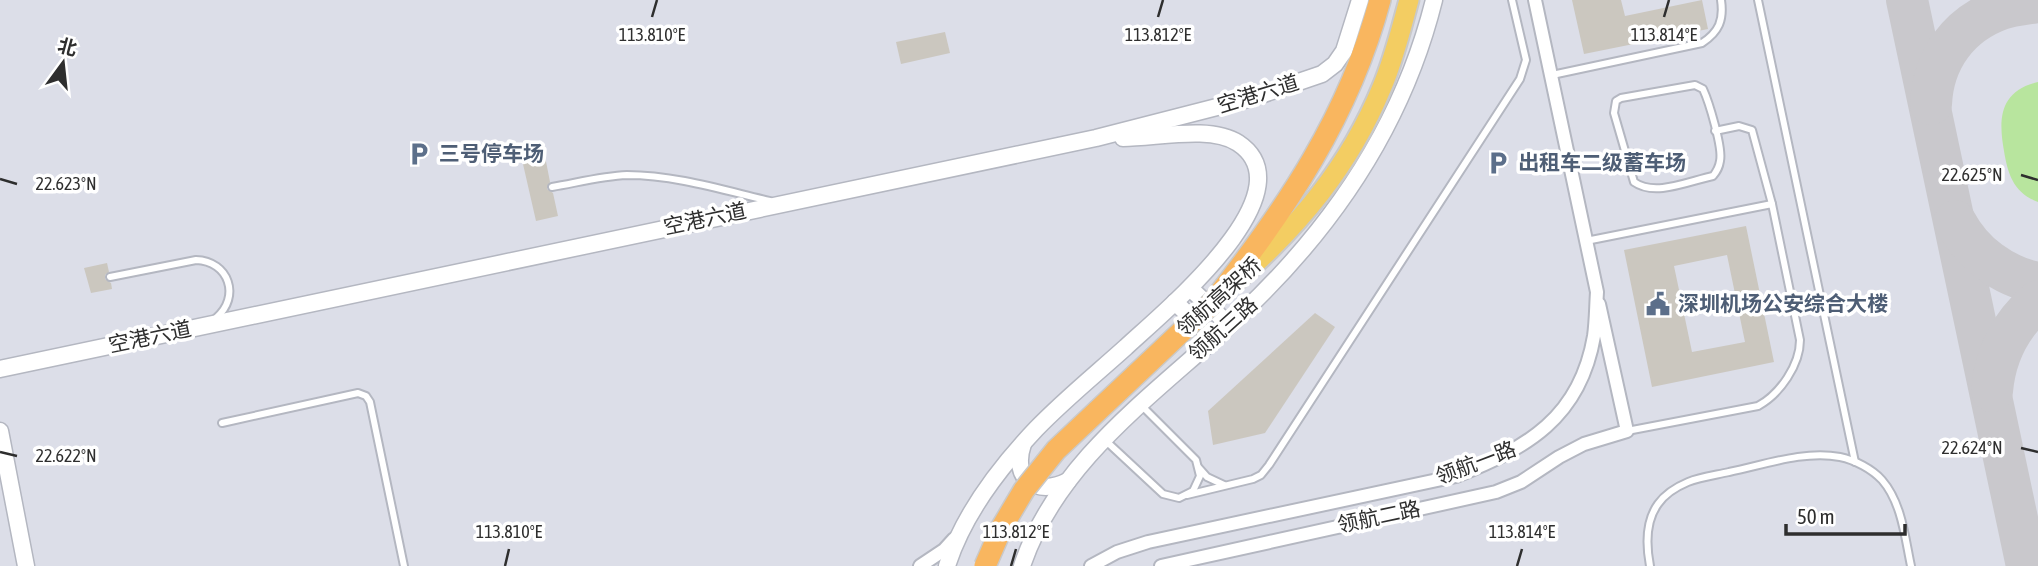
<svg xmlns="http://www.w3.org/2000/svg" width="2038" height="566" font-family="'Asap Condensed','Noto Sans SC',sans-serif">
<rect width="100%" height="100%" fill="#efe9e1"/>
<rect fill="#dcdee8" x="0" y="0" width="2038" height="566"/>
<path fill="#b8e59e" d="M2038,82V202C2014,193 2008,175 2004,151C1998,118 2000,91 2038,82Z"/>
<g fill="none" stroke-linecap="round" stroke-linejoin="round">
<g stroke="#c9c8cc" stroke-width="42">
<path d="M1907,0L2027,566"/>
<path d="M1931,104C1933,59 1959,24 2001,9C2012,5 2026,4 2038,2"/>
<path d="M1955,221C1972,253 2002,276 2038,283"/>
<path d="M1992,391C1995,355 2010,325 2038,301"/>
</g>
</g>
<g fill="#cbc7bf" fill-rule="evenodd">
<path d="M1572,0H1621L1625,16L1702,0L1708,29L1584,54Z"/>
<path d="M945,32L950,53L901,64L896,42Z"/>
<path d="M543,146L550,182L547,189L553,193L558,216L536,221L520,151Z"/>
<path d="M1746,226L1774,362L1652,387L1624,250ZM1727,255L1745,342L1692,352L1674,266Z"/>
<path d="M107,263L109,272L105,275V279L111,283L112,289L91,293L84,268Z"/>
<path d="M1315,313L1335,327L1265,433L1213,445L1208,411Z"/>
</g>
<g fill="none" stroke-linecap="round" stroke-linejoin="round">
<g stroke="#b4b7c1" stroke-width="10">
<g id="service">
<path d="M1758,0L1855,462"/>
<path d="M1552,75L1702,43C1719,32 1724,20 1721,0"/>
<path d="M1695,85L1703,89C1709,102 1723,148 1720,161C1719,168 1717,171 1713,176C1689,181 1655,197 1634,182L1614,113L1616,101L1621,98Z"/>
<path d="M1715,131L1739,126L1752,130L1772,204"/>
<path d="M552,187C576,183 602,176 627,175C675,175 723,190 770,201"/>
<path d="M1586,241L1772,204L1800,340C1800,365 1780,394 1758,406L1627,431"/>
<path d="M110,277L196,260C229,261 241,297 216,318"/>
<path d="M222,423L358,393L366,396L370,402L404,566"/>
<path d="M1106,441L1163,494L1179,498L1193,491L1200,476L1196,460L1142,406"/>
<path d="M1199,468L1207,477L1224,485"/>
<path d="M1187,495L1253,479L1261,475L1269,465L1520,79L1526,60L1512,0"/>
<path d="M1650,566C1646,545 1645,522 1658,504C1665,494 1676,487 1688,482C1700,477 1716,475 1729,472C1764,465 1804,450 1840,457C1855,460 1872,469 1882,480C1902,503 1905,538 1911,566"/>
</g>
</g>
<g stroke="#b4b7c1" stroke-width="16">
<g id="minor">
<path d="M920,566L944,550L954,539"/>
<path d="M1091,566L1117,552L1148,542L1456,476C1527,448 1580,418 1594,336C1596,322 1596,307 1597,292L1535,0"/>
<path d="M1161,566L1496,492L1521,482L1559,457L1584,444L1627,431L1599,304"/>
</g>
</g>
<g stroke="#b4b7c1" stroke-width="19">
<g id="tertiary">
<path d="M1190,288L1229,325"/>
<path d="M1175,302L1213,339"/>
<path d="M0,369L1096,138L1252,98L1322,74L1335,64L1344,51L1360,0"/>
<path d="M0,431L26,566"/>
<path d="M1023,444C1011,479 1036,497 1068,481"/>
<path d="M947,566C963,515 999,468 1036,429C1064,400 1096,374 1126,347C1160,315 1312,192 1238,143C1210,125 1157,138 1123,138"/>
<path d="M1022,566C1058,458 1160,391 1239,316C1332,229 1403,125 1434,0"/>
</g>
</g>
<g stroke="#c9c9c9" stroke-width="23">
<path id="primary" d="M1235,282C1299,226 1349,167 1382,87C1394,59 1401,29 1409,0"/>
</g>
<g stroke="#c9c9c9" stroke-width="24">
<path id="trunk" d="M1213,302C1287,208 1349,116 1380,0"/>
</g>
<use href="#service" stroke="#fff" stroke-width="6"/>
<use href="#minor" stroke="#fff" stroke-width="12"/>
<use href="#tertiary" stroke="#fff" stroke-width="16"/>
<use href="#primary" stroke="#f3cd62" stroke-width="19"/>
<use href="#trunk" stroke="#f9b65f" stroke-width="21"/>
<g stroke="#c9c9c9" stroke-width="24" stroke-linecap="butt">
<path id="trunk-bridge" d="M985,566L1002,527L1024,490L1056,450L1213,302"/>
</g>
<use href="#trunk-bridge" stroke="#f9b65f" stroke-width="21"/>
</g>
<path fill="none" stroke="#2e2e2e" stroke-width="2.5" d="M652,17L657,0M1158,17L1163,0M1664,17L1669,0M2021,175L2038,180M0,179L17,184M2021,448L2038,452M0,452L17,456M505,566L509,549M1011,566L1016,549M1517,566L1522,549"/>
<defs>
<g id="parking-bare" transform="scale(1.89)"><path d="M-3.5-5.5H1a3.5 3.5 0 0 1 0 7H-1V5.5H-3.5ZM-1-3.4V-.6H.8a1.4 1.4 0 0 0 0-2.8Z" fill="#5c6f8a" stroke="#fff" stroke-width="2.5" paint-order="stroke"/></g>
<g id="civic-bare" transform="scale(1.89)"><path d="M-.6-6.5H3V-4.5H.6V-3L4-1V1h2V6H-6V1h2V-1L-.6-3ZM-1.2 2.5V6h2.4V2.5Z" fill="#5c6f8a" stroke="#fff" stroke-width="2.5" paint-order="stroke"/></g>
</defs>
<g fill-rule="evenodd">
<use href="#parking-bare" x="419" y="154"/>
<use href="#parking-bare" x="1498" y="163"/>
<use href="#civic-bare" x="1658" y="304"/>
</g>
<g text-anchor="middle" stroke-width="7" stroke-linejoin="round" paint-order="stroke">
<g font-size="21" fill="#2e2e2e" stroke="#fff">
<text transform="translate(1258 94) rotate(-17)" y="7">空港六道</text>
<text transform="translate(705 219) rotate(-12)" y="7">空港六道</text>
<text transform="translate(1219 297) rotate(-42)" y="7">领航高架桥</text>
<text transform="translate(1223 329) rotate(-42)" y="7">领航三路</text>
<text transform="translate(150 337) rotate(-12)" y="7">空港六道</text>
<text transform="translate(1476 463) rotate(-21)" y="7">领航一路</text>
<text transform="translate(1379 517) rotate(-12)" y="7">领航二路</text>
</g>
<g font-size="21" font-weight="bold" fill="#4e5e75" stroke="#fff" text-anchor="start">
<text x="439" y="161">三号停车场</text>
<text x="1518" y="170">出租车二级蓄车场</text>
<text x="1678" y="311">深圳机场公安综合大楼</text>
</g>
</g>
<g font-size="18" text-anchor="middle" fill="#2e2e2e" stroke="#fff" stroke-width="7" stroke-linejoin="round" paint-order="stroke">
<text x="652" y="41">113.810°E</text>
<text x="1158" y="41">113.812°E</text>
<text x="1664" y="41">113.814°E</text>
<text x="1972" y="181">22.625°N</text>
<text x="66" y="190">22.623°N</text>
<text x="1972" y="454">22.624°N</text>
<text x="66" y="462">22.622°N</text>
<text x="509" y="538">113.810°E</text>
<text x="1016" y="538">113.812°E</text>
<text x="1522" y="538">113.814°E</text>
</g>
<g transform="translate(63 63) rotate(15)" stroke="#ffffff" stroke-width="5" paint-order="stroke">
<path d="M0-5L12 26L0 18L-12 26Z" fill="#2e2e2e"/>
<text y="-10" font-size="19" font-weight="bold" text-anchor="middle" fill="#2e2e2e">北</text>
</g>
<path d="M1786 524v10h119v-10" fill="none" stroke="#2e2e2e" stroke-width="3.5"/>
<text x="1797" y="524" font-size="21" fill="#2e2e2e" stroke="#ffffff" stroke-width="5" paint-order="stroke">50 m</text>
</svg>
